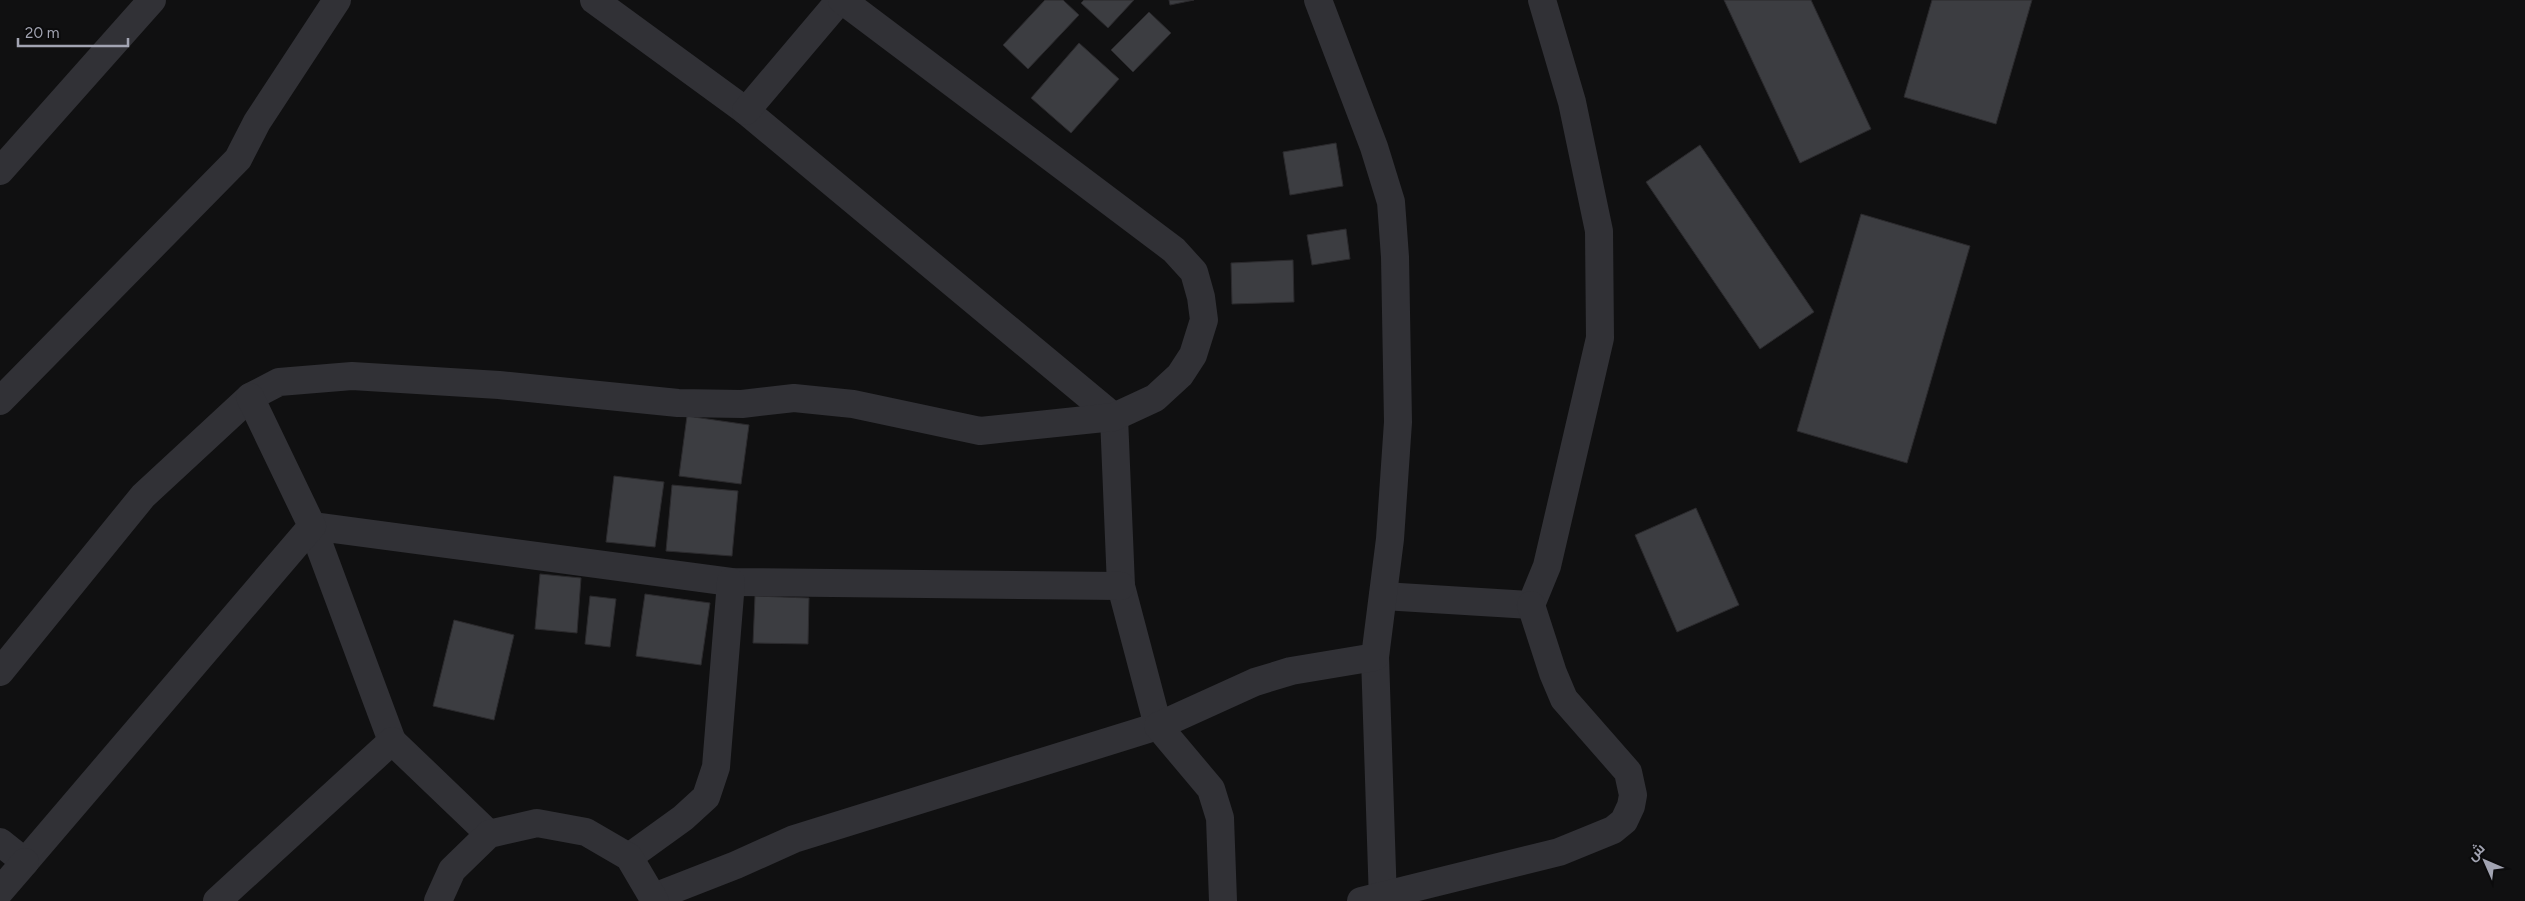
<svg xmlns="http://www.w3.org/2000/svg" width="2525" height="901" font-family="Figtree,Cairo,sans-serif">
<rect width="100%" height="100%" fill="#101011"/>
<g fill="#3c3d41" stroke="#2b2a2d">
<path d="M1045,0H1063L1079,15L1028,69L1003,45Z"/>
<path d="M1084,0H1134L1108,28L1081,3Z"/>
<path d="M1169,0H1194L1170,5Z"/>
<path d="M1724,0H1811L1871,129L1800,163Z"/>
<path d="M1932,0H2032L1996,124L1904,97Z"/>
<path d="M1149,12L1171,33L1133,72L1111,50Z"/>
<path d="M1079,43L1119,79L1071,133L1031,98Z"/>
<path d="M1336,143L1343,186L1290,195L1283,152Z"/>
<path d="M1700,145L1814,312L1760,349L1646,182Z"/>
<path d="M1861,214L1970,246L1907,463L1797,431Z"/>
<path d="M1346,229L1350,259L1312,265L1307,235Z"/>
<path d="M1293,260L1294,302L1232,304L1231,263Z"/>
<path d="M687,416L749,425L741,484L679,476Z"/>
<path d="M614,476L664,482L655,547L606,542Z"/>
<path d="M672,485L738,491L732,556L666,551Z"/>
<path d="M1696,508L1739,605L1677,632L1635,535Z"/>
<path d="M540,574L581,578L577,633L535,629Z"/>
<path d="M645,594L710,603L701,665L636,656Z"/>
<path d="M590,596L616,599L610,647L585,644Z"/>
<path d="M755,596L809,598L808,644L753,643Z"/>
<path d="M454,620L514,635L494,720L433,706Z"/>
</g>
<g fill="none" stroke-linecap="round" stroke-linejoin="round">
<g stroke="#313136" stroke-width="28">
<path d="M594,0L746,111L1114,417L1121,586L1158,726L794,839L736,865L654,897"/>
<path d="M746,111L840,0"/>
<path d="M0,171L152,0"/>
<path d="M0,401L238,159L257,122L337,0"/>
<path d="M1383,596L1531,605L1547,566L1600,338L1599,231L1572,102L1542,0"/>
<path d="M1375,657L1383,901"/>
<path d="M0,672L143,496L250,397L279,382L352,376L499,385L678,403L742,404L794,398L853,404L980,431L1114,417L1155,398L1180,375L1193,355L1204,320L1201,297L1194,272L1174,250L842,0"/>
<path d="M392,741L312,526L731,582L1121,586"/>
<path d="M0,842L25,862L312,526L250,397"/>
<path d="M629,857L683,818L706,797L716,767L731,582"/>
<path d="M0,891L25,862"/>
<path d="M217,901L392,741L489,834"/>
<path d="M438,901L452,870L489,834L537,823L586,832L629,857L655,901"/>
<path d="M1223,901L1220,818L1211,789L1158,726L1255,682L1291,671L1375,657L1390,539L1398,422L1395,257L1391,202L1374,147L1318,0"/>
<path d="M1361,901L1559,852L1613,830L1624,821L1631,806L1633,795L1628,772L1564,699L1553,673L1531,605"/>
</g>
</g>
<g transform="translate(2485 861) rotate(315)" stroke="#0b0b0c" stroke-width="4" paint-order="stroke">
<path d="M0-4L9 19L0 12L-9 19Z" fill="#a2a4b2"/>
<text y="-8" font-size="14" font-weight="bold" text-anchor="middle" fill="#a2a4b2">ش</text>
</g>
<path d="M18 38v8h110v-8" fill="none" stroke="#a2a4b2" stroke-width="2.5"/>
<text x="25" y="38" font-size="15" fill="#a2a4b2" stroke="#0b0b0c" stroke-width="4" paint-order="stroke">20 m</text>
</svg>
